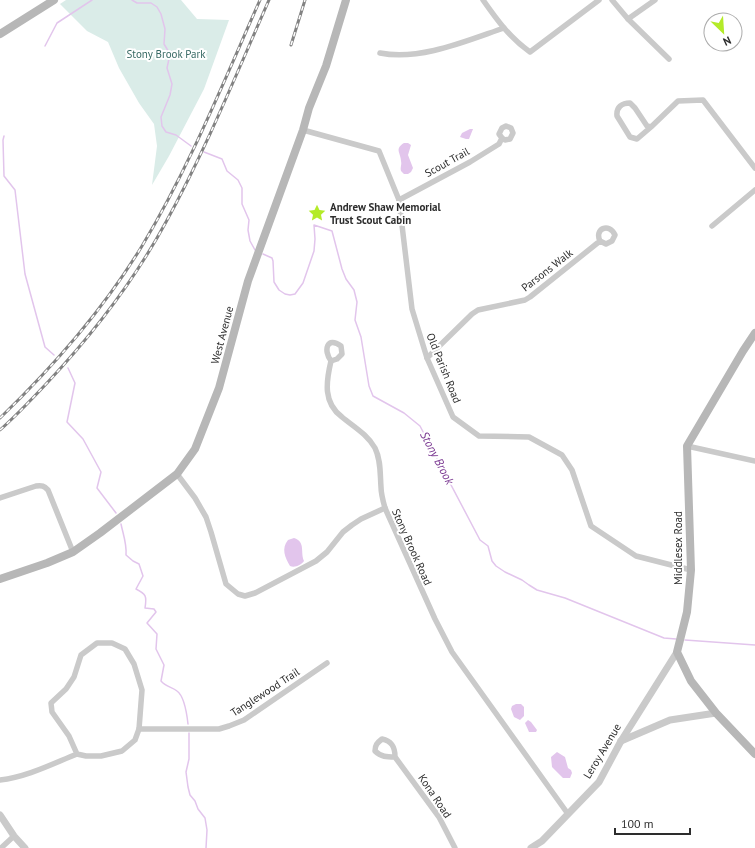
<svg xmlns="http://www.w3.org/2000/svg" width="755" height="848" font-family="'PT Sans',sans-serif">
<rect width="100%" height="100%" fill="#fff"/>
<path fill="#daece8" d="M66,0H181L197,19L229,20L204,89L169,156L152,185L157,146L154,124L139,103L119,68L108,42L87,31L60,4Z"/>
<g fill="#e2c5ec">
<path d="M470,129H473L469,139H466L460,137L462,133Z"/>
<path d="M404,143H408L411,145L408,155L413,168L411,172L408,174H404L401,171C400,167 402,165 401,161C401,153 394,149 404,143Z"/>
<path d="M294,538C306,542 300,552 304,561C301,565 295,568 290,566C285,557 281,549 288,540Z"/>
<path d="M516,704H521L524,707V716L520,720L514,717L511,709L512,706Z"/>
<path d="M528,720L531,722L537,730L536,732H529L525,723Z"/>
<path d="M557,752L565,757L568,768L571,770L572,773L570,778H563L552,767L551,757Z"/>
</g>
<g fill="none" stroke-linecap="round" stroke-linejoin="round">
<g stroke="#e2c5ec" stroke-width="1.5">
<path d="M132,0L137,3H151L157,7L161,14L165,29L164,44L170,54L167,68L172,84L170,95L161,117L162,126L166,132L176,135L191,146"/>
<path d="M45,46L57,23L92,0"/>
<path d="M4,136L3,140L4,176L15,190L25,274L45,347L54,355"/>
<path d="M204,152L222,159L227,171L238,180L242,188V204L249,220L248,230L250,241L255,250"/>
<path d="M263,254L272,258L273,261L274,282L279,290L285,294L290,295L295,294L303,283L314,251L315,239L314,225L332,231L342,269L346,279L354,290L357,302L355,320L361,337L369,386L373,396L404,413L420,426L480,540L488,546L492,561L496,566L505,572L522,580L529,585L537,590L565,598L664,638L676,639"/>
<path d="M68,368L75,383L67,422L83,439L101,472L97,488L116,513"/>
<path d="M121,524C123,534 127,544 126,555L133,561L139,564L143,576L136,589C146,594 147,596 145,608L154,609L156,612L147,623L157,634L156,649L164,665L161,681C166,687 172,687 177,691C184,696 187,715 188,724"/>
<path d="M685,640L755,645"/>
<path d="M189,733V759L186,772L188,787L190,795L195,801L198,809L205,818L207,830L206,848"/>
</g>
<g stroke="#cacaca" stroke-width="5.5">
<path d="M483,0C497,20 510,38 530,52L599,0"/>
<path d="M612,0L628,19L669,59"/>
<path d="M628,19L655,0"/>
<path d="M380,53C420,61 466,41 504,28"/>
<path d="M651,127L637,139L630,137L617,116C616,107 622,103 630,103L635,108L647,126L651,127L678,101L703,100L755,168"/>
<path d="M303,130L379,151L399,200L412,309L427,358L453,417L479,436L529,437L562,455L572,470L591,526L636,556L691,570"/>
<path d="M399,200L470,162L499,144L502,138L499,134L502,128L506,126L511,128L513,133L510,139L505,140L502,138"/>
<path d="M712,226L755,190"/>
<path d="M427,358L472,314L478,310L525,300L530,297L600,241C594,229 609,222 615,235L612,241L606,244L600,241"/>
<path d="M331,361L337,359L342,354L341,346C327,336 323,350 331,361C326,382 323,403 342,417C354,427 367,434 375,448C381,460 380,474 381,487C381,494 383,501 385,508L435,619L452,652L568,814"/>
<path d="M687,446L755,461"/>
<path d="M177,474L195,498L206,517L211,532L226,584L238,594L245,596L255,593L316,561L327,552L343,532L352,525L361,519L385,508"/>
<path d="M0,498L36,486C42,485 44,486 48,490L73,552"/>
<path d="M139,729H219L229,726L244,720L327,663"/>
<path d="M395,757C387,757 381,757 375,751C375,745 377,743 382,739C392,741 395,747 395,757L439,817L455,848"/>
<path d="M0,780C27,777 52,764 77,754L86,756H101L122,751L135,740L139,729L142,690L134,664L125,649L112,643H97L81,655L74,677L66,689L51,703L52,712L69,736L77,754"/>
<path d="M1,848L14,836"/>
</g>
<g stroke="#cacaca" stroke-width="7">
<path d="M621,741L670,720L716,713"/>
<path d="M0,815L14,836L25,848"/>
<path d="M531,848L542,841L599,782L621,741L677,652"/>
</g>
<g stroke="#b7b7b7" stroke-width="8">
<path d="M0,34L54,0"/>
<path d="M755,333L743,351L687,446L691,570L687,612L677,652L691,681L716,713L755,754"/>
<path d="M0,579L47,563L73,552L100,533L177,474L195,449L219,388L248,281L303,130L309,108L326,66L346,0"/>
</g>
<g stroke="#828282" stroke-width="3">
<g id="rail">
<path d="M291,45L305,0"/>
<path d="M0,418C54,366 103,310 142,246C189,168 223,83 260,0"/>
<path d="M0,430C17,415 32,399 47,383C93,334 134,281 166,222C205,151 236,75 269,0"/>
</g>
</g>
<use href="#rail" stroke="#fff" stroke-width="1.5" stroke-dasharray="4.5" stroke-linecap="butt"/>
</g>
<defs>
<g id="sight-bare" transform="scale(1.38)"><path d="M0-6L1.8-2.2L6-1.7L2.9 1.2L3.7 5.4L0 3.3L-3.7 5.4L-2.9 1.2L-6-1.7L-1.8-2.2Z" fill="#b4eb29" stroke="#fff" stroke-width="2.5" paint-order="stroke"/></g>
</defs>
<g fill-rule="evenodd">
<use href="#sight-bare" x="317" y="213"/>
</g>
<g text-anchor="middle" stroke-width="4" stroke-linejoin="round" paint-order="stroke">
<g font-size="11" fill="#396a65" stroke="#fff">
<text x="166" y="58">Stony Brook Park</text>
</g>
<g font-size="11" fill="#2d2d2d" stroke="#fff">
<text transform="translate(447 162) rotate(-29)" y="4">Scout Trail</text>
<text transform="translate(547 270) rotate(-38)" y="4">Parsons Walk</text>
<text transform="translate(222 335) rotate(-75)" y="4">West Avenue</text>
<text transform="translate(444 368) rotate(68)" y="4">Old Parish Road</text>
<text transform="translate(412 547) rotate(66)" y="4">Stony Brook Road</text>
<text transform="translate(678 548) rotate(-90)" y="4">Middlesex Road</text>
<text transform="translate(265 692) rotate(-33)" y="4">Tanglewood Trail</text>
<text transform="translate(602 751) rotate(-59)" y="4">Leroy Avenue</text>
<text transform="translate(435 796) rotate(56)" y="4">Kona Road</text>
</g>
<g font-size="11" font-weight="bold" fill="#2d2d2d" stroke="#fff" text-anchor="start">
<text x="330" y="211">Andrew Shaw Memorial<tspan x="330" dy="13">Trust Scout Cabin</tspan></text>
</g>
<g font-size="12" font-style="italic" fill="#7b3992" stroke="#fff">
<text transform="translate(437 458) rotate(62)" y="4">Stony Brook</text>
</g>
</g>
<g transform="translate(723 32) rotate(155)"><circle r="19" fill="#ffffff" stroke="#ababab"/>
<path d="M0-3L7 15L0 10L-7 15Z" fill="#b4eb29"/>
<text y="-6" font-size="11" font-weight="bold" text-anchor="middle" fill="#2d2d2d">N</text>
</g>
<path d="M615 828v6h75v-6" fill="none" stroke="#2d2d2d" stroke-width="2"/>
<text x="621" y="828" font-size="12" fill="#2d2d2d" stroke="#ffffff" stroke-width="3" paint-order="stroke">100 m</text>
</svg>
